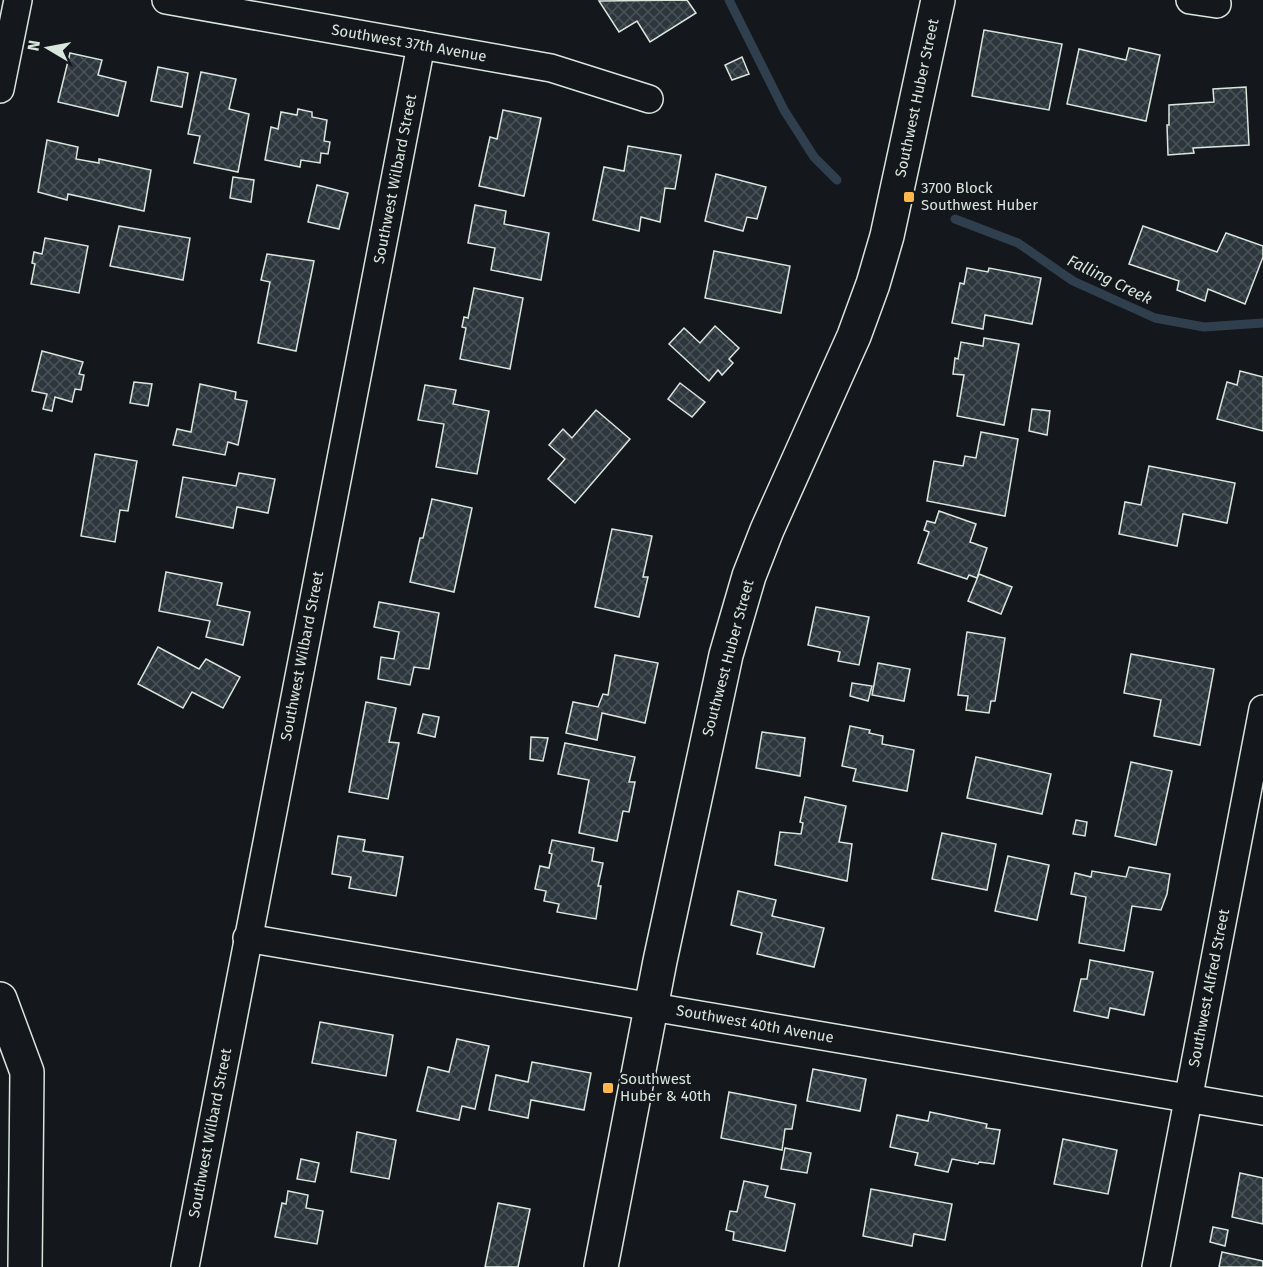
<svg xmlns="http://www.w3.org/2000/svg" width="1263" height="1267" font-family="'Fira Sans',sans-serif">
<defs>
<pattern id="building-cross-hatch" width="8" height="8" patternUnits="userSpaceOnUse" patternTransform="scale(1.5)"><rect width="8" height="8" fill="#2c363c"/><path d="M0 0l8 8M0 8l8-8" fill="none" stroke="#4a5358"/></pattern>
</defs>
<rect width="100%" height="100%" fill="#14181c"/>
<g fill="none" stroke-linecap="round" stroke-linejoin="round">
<g stroke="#2f3f4d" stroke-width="9">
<path d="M729,0L784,110L814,157L837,180"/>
<path d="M955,219L1018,243L1073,281L1155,318L1204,327L1263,323"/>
</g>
</g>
<g fill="url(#building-cross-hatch)" stroke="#d8e6dc" stroke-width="1.5">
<path d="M687,0L696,13L650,42L637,21L619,32L599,1Z"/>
<path d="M984,30L1062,44L1049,110L972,96Z"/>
<path d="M1129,48L1160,55L1146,121L1067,104L1079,49L1126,60Z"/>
<path d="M70,53L102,60L98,75L126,82L118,116L58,102Z"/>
<path d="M742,57L749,74L732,80L725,65Z"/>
<path d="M158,67L188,73L182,107L151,101Z"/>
<path d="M201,72L236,79L229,109L249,114L238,172L194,163L200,136L188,134Z"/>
<path d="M1246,87L1249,145L1193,148L1194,153L1168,155L1167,125H1169V105L1214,102L1213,89Z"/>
<path d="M298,109L312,112V117L327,120L324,141L330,142L328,154L321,153L320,163L301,160L300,167L265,160L271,127L278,129L281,112L297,115Z"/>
<path d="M503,110L541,118L524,196L479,186L490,137L497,139Z"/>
<path d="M47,140L78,147L76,159L99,163V159L151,170L144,211L68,194L67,200L38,192Z"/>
<path d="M628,146L681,155L675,189L665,188L660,222L641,217L639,231L593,220L604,167L624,171Z"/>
<path d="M716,174L766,187L757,219L747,217L743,231L705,221Z"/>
<path d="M233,177L254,180L251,202L230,198Z"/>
<path d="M317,185L348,193L339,229L308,222Z"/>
<path d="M475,205L506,211L504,224L549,233L541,280L491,270L495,248L468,243Z"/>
<path d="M119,226L190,238L183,280L110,266Z"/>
<path d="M1143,226L1217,252L1226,233L1263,246V257L1245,304L1208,289L1205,301L1177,290L1179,281L1129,264Z"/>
<path d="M45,238L88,246L79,293L31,284L35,264L32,263L34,252L42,254Z"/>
<path d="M714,251L790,266L781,313L705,298Z"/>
<path d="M267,254L314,261L296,351L258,343L270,282L261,280Z"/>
<path d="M967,268L988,272L989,268L1041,278L1032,324L985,315L983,329L952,323L960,283L964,284Z"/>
<path d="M474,288L523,298L510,369L460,359L466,328L462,327L464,317L468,318Z"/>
<path d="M715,326L739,348L729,359L733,363L722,375L718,370L709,381L669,344L684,328L700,343Z"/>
<path d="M984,338L1019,344L1004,425L957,416L964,375L953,374L955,358L958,359L961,342L983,346Z"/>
<path d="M42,351L83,362L79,374L84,375L81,390L75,389L72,402L55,397L52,411L43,409L47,394L32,391Z"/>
<path d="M1240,371L1263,377V431L1217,419L1227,382L1237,385Z"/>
<path d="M134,382L152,384L148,406L130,403Z"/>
<path d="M680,383L705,402L692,417L668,399Z"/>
<path d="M200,384L236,392L235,399L247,401L238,445L228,442L225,455L173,445L177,429L191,432Z"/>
<path d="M425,385L456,390L453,404L489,411L477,474L436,467L444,424L418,420Z"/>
<path d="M1032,409L1050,411L1047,435L1029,431Z"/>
<path d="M596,410L630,439L575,503L548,479L565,459L549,445L563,429L572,438Z"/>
<path d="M981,432L1018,439L1005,516L927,501L934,461L963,466L965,456L976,458Z"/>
<path d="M95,454L137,461L128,511L120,510L115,542L81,536Z"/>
<path d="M1149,466L1235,483L1227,523L1183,514L1177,546L1119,534L1125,502L1141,505Z"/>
<path d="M239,473L275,479L268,513L237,507L233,528L176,517L183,477L236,486Z"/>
<path d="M432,499L472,508L454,592L410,582L420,538H423Z"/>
<path d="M939,511L976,524L970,542L987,548L977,578L969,575L967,579L918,563L929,532L924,530L927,521L935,523Z"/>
<path d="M612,529L652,536L643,577H648L639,617L595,607Z"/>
<path d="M166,572L222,583L217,605L250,612L243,645L206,637L210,621L159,611Z"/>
<path d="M979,574L1012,587L1001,614L968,601Z"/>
<path d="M379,602L439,613L429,669L414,667L410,685L378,679L381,657L394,659L399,632L374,627Z"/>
<path d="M816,607L869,617L859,665L838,661L840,652L808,645Z"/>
<path d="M967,632L1005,638L995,701H991L989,713L966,710L968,696L958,695Z"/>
<path d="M158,647L199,669L206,659L240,677L223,708L192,692L183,708L138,684Z"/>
<path d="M1131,654L1214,669L1200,745L1154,736L1161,700L1124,693Z"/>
<path d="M615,655L658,663L645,723L602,713L597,740L566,733L573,702L598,707L603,694L608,695Z"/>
<path d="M878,663L910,669L904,701L872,695Z"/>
<path d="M852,683L872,686L868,701L850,696Z"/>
<path d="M366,702L396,708L389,742L399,743L388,799L349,792Z"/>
<path d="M423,714L439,717L435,737L418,733Z"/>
<path d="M850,726L870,730L869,733L883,736L882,744L914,750L907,791L853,781L856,769L842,766Z"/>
<path d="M762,732L805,738L800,776L756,768Z"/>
<path d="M531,737L548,738L543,761L530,759Z"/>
<path d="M565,743L635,757L629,782H635L629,812L623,811L617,841L579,833L589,780L558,774Z"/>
<path d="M976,757L1051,774L1042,814L967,798Z"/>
<path d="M1131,762L1172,771L1156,845L1115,836Z"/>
<path d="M805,797L846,806L839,842L852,844L847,881L775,865L780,832L801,834L803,823L800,822Z"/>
<path d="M1076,820L1087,822L1085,836L1073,834Z"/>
<path d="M942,833L996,844L987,890L932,879Z"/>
<path d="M338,836L365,840L363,851L403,857L396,896L349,888L351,877L332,874Z"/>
<path d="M552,840L594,848L592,861L603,863L598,886H601L596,919L557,912L559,904L544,901L546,891L535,889L540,866L549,868L552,854L549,853Z"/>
<path d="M1008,856L1049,865L1037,920L995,911Z"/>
<path d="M1129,867L1170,874L1167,894L1161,910L1132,906L1124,951L1079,943L1086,897L1071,894L1075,873L1091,877L1092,871L1126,877Z"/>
<path d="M738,891L776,900L772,916L824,928L814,967L757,954L762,933L731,925Z"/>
<path d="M1090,960L1153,972L1144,1015L1110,1008L1108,1018L1074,1011L1081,979H1087Z"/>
<path d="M320,1022L393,1035L386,1076L312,1063Z"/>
<path d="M457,1039L489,1046L475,1109L462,1106L459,1120L417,1111L428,1067L449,1072Z"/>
<path d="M532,1062L591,1073L584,1110L531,1100L528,1118L489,1110L496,1075L528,1082Z"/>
<path d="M813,1069L866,1079L860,1111L807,1101Z"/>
<path d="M729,1092L796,1105L792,1129H785L782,1150L721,1138Z"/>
<path d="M930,1112L987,1124L986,1128L1000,1130L994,1164L979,1162L978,1164L952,1159L948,1172L915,1165L918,1153L890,1147L897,1115L928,1121Z"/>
<path d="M357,1132L396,1140L389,1179L351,1172Z"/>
<path d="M1063,1139L1117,1150L1108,1194L1054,1184Z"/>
<path d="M785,1148L811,1153L807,1173L781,1169Z"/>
<path d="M301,1159L319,1163L315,1182L297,1179Z"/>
<path d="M1240,1173L1263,1178V1224L1232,1217Z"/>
<path d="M744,1181L768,1186L765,1197L795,1204L785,1251L733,1240L734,1232L726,1230L730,1211L737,1212Z"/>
<path d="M871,1189L952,1204L945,1240L914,1234L912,1246L863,1236Z"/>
<path d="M288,1191L308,1195L306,1208L323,1211L317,1244L275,1237L282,1203L286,1204Z"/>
<path d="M498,1203L530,1209L518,1267H485Z"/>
<path d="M1213,1227L1228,1230L1225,1246L1210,1242Z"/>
<path d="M1222,1252L1263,1261V1267H1219Z"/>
</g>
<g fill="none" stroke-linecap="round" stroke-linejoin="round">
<g stroke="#d8e6dc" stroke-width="30">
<g id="minor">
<path d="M166,0L551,68L649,99"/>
<path d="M1190,0L1217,4"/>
<path d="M0,89L18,0"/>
<path d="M247,938L1263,1111"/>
<path d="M185,1267L421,45"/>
<path d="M1156,1267L1263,709"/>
</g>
</g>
<g stroke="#d8e6dc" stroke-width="36">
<path id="tertiary" d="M601,1267L660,961L726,655L749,576L767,530L854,336L873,284L887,236L938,0"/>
</g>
<g stroke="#d8e6dc" stroke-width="36">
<path id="motorway" d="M0,999L27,1072L25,1267"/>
</g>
<use href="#minor" stroke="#14181c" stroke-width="27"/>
<use href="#tertiary" stroke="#14181c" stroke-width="33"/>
<use href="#motorway" stroke="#14181c" stroke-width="33"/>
</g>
<g fill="#ffb74d" stroke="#14181c" stroke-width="2">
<rect x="903" y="191" width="12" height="12" rx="3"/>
<rect x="602" y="1082" width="12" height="12" rx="3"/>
</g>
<g text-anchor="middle" stroke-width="4.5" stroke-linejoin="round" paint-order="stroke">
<g font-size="15" fill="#d8e6dc" stroke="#14181c">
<text transform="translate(409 43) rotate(10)" y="5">Southwest 37th Avenue</text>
<text transform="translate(917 98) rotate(-78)" y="5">Southwest Huber Street</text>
<text transform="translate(395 179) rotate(-79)" y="5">Southwest Wilbard Street</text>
<text transform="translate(302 656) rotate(-79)" y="5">Southwest Wilbard Street</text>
<text transform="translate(728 658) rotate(-75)" y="5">Southwest Huber Street</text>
<text transform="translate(1209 988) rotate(-79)" y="5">Southwest Alfred Street</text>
<text transform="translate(755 1024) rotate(10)" y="5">Southwest 40th Avenue</text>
<text transform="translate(210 1133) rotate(-79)" y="5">Southwest Wilbard Street</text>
</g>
<g font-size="15" fill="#d8e6dc" stroke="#14181c" text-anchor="start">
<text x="921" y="193">3700 Block<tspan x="921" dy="17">Southwest Huber</tspan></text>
<text x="620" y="1084">Southwest<tspan x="620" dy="17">Huber &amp; 40th</tspan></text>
</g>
<g font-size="16" font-style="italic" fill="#d8e6dc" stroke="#14181c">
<text transform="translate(1110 279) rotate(26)" y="6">Falling Creek</text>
</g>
</g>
<g transform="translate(48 48) rotate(280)" stroke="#14181c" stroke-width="4.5" paint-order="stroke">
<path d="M0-4.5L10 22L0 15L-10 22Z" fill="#d8e6dc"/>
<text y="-9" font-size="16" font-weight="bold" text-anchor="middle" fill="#d8e6dc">N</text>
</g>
</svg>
